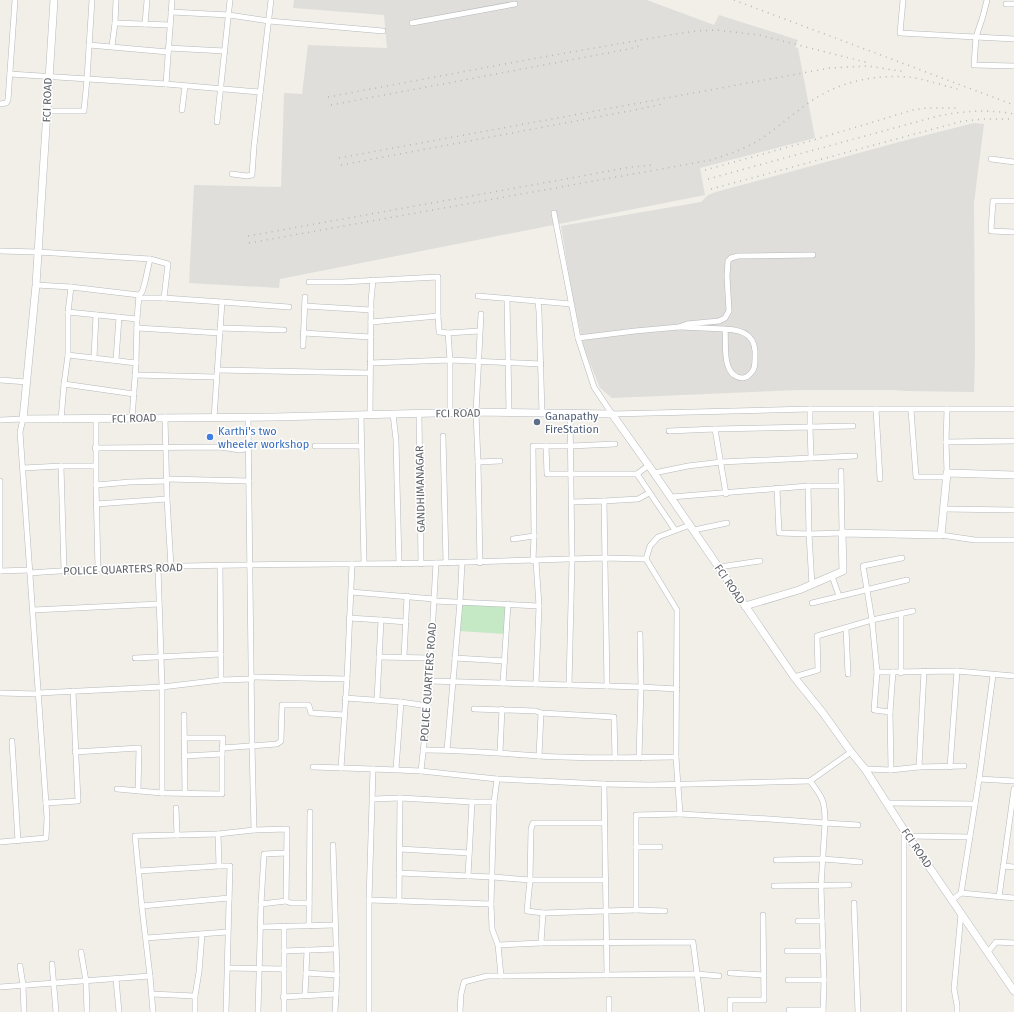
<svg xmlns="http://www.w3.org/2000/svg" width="1014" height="1012" font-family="'Fira Sans',sans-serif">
<rect width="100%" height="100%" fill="#f1efe8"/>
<g fill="#e0deda">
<path d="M294,0H647L714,25L719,15L798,40L795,47L798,48L815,138L700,168L705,195L280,279L279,288L189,283L194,185L281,187L284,93L302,94L308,45L387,48L384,15L293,8Z"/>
<path d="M974,123L984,124L974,203L975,354L974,392L907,391L893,390H800L612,398L600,388L584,348L573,299L561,226L701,202L708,195L716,192L899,142Z"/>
</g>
<path fill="#c5e8c5" d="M461,604L507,606L505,634L459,631Z"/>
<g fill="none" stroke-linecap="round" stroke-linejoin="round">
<g stroke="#b5b8bc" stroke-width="6">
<g id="street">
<path d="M903,0L900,33L1014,39"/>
<path d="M987,0L983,16L976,37L974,65L1014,66"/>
<path d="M1006,4H1014"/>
<path d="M171,12L229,15L269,21L383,31"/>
<path d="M115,23L170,25"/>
<path d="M412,23L515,4"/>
<path d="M145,24L147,0"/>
<path d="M89,45L168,52"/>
<path d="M112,46L115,23L116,0"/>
<path d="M168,48L225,51"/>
<path d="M10,74L166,84L172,0"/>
<path d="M166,84L260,92"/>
<path d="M0,104L6,103L8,100L15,0"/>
<path d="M182,110L185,86"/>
<path d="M48,111H84L87,79L92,0"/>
<path d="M217,122L230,0"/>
<path d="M991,159L1014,162"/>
<path d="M232,174L247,176L252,175L254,146L271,0"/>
<path d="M1014,201H993L991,230V231L1014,232"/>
<path d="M554,213L578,338L594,387L612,414L810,409H1014"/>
<path d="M0,251L38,252L150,259L145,282L142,292L139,295L137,319L136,363L132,419"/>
<path d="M150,259L168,264L164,298"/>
<path d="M309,282H342L438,277V316L371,322"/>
<path d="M36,285L71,287L139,295"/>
<path d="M71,287L68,312V355L64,384L134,394"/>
<path d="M478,296L571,304"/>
<path d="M139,298H164L222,302L214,418"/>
<path d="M507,298L509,413"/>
<path d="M538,301L539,312L542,413"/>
<path d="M222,302L289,307"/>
<path d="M305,306L371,310"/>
<path d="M68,312L137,319"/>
<path d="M481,314L476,412L478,462L500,461"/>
<path d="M438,316L439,332L448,333"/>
<path d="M680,327L725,329C746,330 757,337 755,359C755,364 755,369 751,373C743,383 731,376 728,366C724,357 726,339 725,329"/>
<path d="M137,328L220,333"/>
<path d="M220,328L284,330"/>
<path d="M303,333L371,337"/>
<path d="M578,338L635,331L679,327L687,324L719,321L725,318L729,311L727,276L728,261L731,258L738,256L813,255"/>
<path d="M303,346L305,297"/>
<path d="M68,355L136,363"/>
<path d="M94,358L96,315"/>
<path d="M116,360L119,317"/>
<path d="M370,363L450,360L541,364"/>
<path d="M217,370L370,373"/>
<path d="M135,375L216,377"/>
<path d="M0,380L27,382"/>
<path d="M810,409V427L853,426"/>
<path d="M876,409L880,479"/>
<path d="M911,410L916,477H946"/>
<path d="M393,414L396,440L399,564"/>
<path d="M419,414L421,564"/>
<path d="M450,414V360L448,333L479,331"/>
<path d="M361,415L364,564"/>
<path d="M370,415L371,301L373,280"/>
<path d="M165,417L167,499L171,567"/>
<path d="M96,419V485L130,482L167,481"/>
<path d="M0,420L23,419L20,432L47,818L46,838L0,842"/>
<path d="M61,420L64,384"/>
<path d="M715,429L810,427L811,458"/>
<path d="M669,431L715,429L726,494"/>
<path d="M443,436L446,563"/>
<path d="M946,442L947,409"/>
<path d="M315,446H361"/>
<path d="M546,446L547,474H637L675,530"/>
<path d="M95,448L220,447L240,450L249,448"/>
<path d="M478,462L480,563"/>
<path d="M61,466L64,570"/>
<path d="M23,468L61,466H95"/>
<path d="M654,473L688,466L721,462L855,456"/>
<path d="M947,473L946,442L1014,441"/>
<path d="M637,474L649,465"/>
<path d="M167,479L249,481"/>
<path d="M0,481V571"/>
<path d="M96,485L98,569"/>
<path d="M777,488L779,533L809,534L808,486"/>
<path d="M671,497L808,486H841"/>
<path d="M604,501L638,499L649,493"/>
<path d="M96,504L167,499"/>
<path d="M944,509L1014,510"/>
<path d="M694,530L727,523"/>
<path d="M941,535L975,540H1014"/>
<path d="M513,539L534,536L533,446H571L615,444"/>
<path d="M646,559L650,546L658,537L690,525"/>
<path d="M533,561L534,536"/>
<path d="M536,561L539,606L536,684"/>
<path d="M220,566L221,680"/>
<path d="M158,567L162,687V793"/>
<path d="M719,567L760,561"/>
<path d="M0,571L30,570"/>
<path d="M30,573C165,563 301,565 436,563L428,706L421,771L497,779L494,802L491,904L369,900"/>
<path d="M832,576L839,596"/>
<path d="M812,585L809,534L842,533L841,471"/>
<path d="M351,592L434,599"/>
<path d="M434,601L539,606"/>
<path d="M812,603L907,580"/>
<path d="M33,610L159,604"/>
<path d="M901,614V673"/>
<path d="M349,618L381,620L377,700"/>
<path d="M381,620L406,622"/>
<path d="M846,628L848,674"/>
<path d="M640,634L641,687L677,689"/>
<path d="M379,657L431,658"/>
<path d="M404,657L407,596"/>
<path d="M135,658L221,654"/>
<path d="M455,658L505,661"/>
<path d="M877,672H893"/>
<path d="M252,677L347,679L352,564"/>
<path d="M794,677L818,670L817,636L872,620L913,611"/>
<path d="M429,681L607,686L604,501L572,502"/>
<path d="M503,683L508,604"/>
<path d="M569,685L572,560L570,414"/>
<path d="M607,686L641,687L639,758"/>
<path d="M0,693L38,694"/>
<path d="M38,693L162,687L221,680L252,679"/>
<path d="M345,698L401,702L396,769"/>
<path d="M401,702L428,706"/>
<path d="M474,709L536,711L541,713L614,717L615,758"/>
<path d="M890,712L874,710L877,672L872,620L863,566L902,558"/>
<path d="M184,715L185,793"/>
<path d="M184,738H223L222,754L184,756"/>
<path d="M12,741L18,841"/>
<path d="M222,748L277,744L281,741L282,705H308L309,706L311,713L344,715"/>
<path d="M423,750C462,750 500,753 539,756C584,759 631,758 676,757L677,610L646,559L604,558L436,563"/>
<path d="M447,750L460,602L462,563"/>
<path d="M75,752L139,748L138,791"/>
<path d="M500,752L502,709"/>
<path d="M539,756L541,713"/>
<path d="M676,757L680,814L769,819L825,823C825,801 823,798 810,781"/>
<path d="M313,767L373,769"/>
<path d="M919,767L924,671"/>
<path d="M950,767L957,671"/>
<path d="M341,768L347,679"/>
<path d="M865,769L891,770L890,712L893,672L957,671L1014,676"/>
<path d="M891,770L919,767L964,766"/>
<path d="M497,779L604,784L650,785L810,781L851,752"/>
<path d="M979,779L1014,781"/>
<path d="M604,784L607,975"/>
<path d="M117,789L162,793L222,794V754"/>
<path d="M373,799L400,798"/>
<path d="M46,803L78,801L73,691"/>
<path d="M887,803L975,804"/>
<path d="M176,808L177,835"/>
<path d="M604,823H533L531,829L530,880H606"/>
<path d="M254,830L287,829L286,901L261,904L258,1012"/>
<path d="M909,836L970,837"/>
<path d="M333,845L337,975L335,1012"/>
<path d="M636,847H660"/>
<path d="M400,849L469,853"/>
<path d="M776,860L823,859L860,862"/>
<path d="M1003,866L1014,867"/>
<path d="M139,871L219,866"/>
<path d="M399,873L493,877L530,880L527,911L543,913L541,943L693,942L702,1012"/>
<path d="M468,876L472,802"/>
<path d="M774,886L849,885"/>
<path d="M961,893L980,773L993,675"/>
<path d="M999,897L1014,789"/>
<path d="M952,900L961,893L1014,898"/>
<path d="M286,901L291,903H309"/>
<path d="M399,901L400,798L472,802H494"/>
<path d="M854,903L858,1012"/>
<path d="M261,904L264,854L287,853"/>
<path d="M491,904L492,929L498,945L501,976L697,974L719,976"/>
<path d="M142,906L229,898"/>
<path d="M636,910L665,911"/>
<path d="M543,913L636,910V815L680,814"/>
<path d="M798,921H822"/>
<path d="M309,926L310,812"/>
<path d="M261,927L335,925"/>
<path d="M146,938L227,932"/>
<path d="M498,945L541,943"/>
<path d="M284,951L336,949"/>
<path d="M787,951H823"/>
<path d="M81,952L86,981L87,1012"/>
<path d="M988,952L996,942L1014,943"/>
<path d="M52,964L56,1012"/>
<path d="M20,966L23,985L24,1012"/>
<path d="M228,968L284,969"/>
<path d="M306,973L337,975"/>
<path d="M730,973L764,975"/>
<path d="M116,979L119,1012"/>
<path d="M788,980H824"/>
<path d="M0,987L150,976"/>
<path d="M152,994L195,996"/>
<path d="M305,995L307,950"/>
<path d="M283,997L336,994"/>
<path d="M789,1010H823"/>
<path d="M153,1012L150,976L142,908L135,836L218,834"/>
<path d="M195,1012V996L199,972L202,934"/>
<path d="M226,1012L230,866H219L218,834L254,830L252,745L248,417"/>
<path d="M284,1012V926"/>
<path d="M369,1012V900L373,769L421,771"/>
<path d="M460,1012L461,994L464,982L487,976H501"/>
<path d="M609,1012V999"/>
<path d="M730,1012V1000H764L763,915"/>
<path d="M823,1012L824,980L821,886L825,823L858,825"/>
<path d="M904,1012V831"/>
<path d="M957,1012V1005L954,989L961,914"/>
</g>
</g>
<g stroke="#b6babf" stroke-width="8">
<g id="secondary">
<path d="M54,0L36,285L23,419L274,417L476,412L612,414L654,473L794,677L823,713L851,752L865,769L904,830L1014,991"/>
<path d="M745,606L799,590L843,571L842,533L941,535L947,473L1014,475"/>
</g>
</g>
<use href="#street" stroke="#fff" stroke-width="5"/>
<use href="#secondary" stroke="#fff" stroke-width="7"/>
<g stroke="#b6b7b8" stroke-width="1.5" stroke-dasharray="1 5" stroke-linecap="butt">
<path d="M734,0L1014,105"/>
<path d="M328,97L526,60L669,35L696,31L716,30L759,35L869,63"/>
<path d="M331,105L629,49L642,45"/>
<path d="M339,158L830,68L868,66L906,72"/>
<path d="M341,165L640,109L662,104"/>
<path d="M705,170L810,141L913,110L927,108H958"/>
<path d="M708,179L938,116C963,111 989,109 1014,114"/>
<path d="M711,189L963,121L985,119H1010"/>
<path d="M248,236L549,182L631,167L654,165"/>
<path d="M249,243L711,160C726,155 742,150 756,142C774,131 790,116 807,104C835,83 873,74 908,77C925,79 944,86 961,90"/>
</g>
</g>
<circle fill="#5c6f8a" stroke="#fff" stroke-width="1.5" cx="537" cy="422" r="4"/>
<circle fill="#3f7fe0" stroke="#fff" stroke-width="1.5" cx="210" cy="437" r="4"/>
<g text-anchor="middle" stroke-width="3" stroke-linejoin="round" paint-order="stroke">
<g font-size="11" fill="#5f6368" stroke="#fff">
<text transform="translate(47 100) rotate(-88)" y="4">FCI ROAD</text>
<text transform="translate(458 413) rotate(-1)" y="4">FCI ROAD</text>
<text transform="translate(134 418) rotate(-2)" y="4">FCI ROAD</text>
<text transform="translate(420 489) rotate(-91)" y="4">GANDHIMANAGAR</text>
<text transform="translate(123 569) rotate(-2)" y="4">POLICE QUARTERS ROAD</text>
<text transform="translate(730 584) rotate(56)" y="4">FCI ROAD</text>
<text transform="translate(428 682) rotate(-86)" y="4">POLICE QUARTERS ROAD</text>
<text transform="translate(917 848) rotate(56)" y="4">FCI ROAD</text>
</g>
<g font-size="11" fill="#4e5e75" stroke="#fff" text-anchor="start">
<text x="545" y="420">Ganapathy<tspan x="545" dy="13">FireStation</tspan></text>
</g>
<g font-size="11" fill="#366cbe" stroke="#fff" text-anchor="start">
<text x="218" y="435">Karthi's two<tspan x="218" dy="13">wheeler workshop</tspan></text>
</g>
</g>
</svg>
